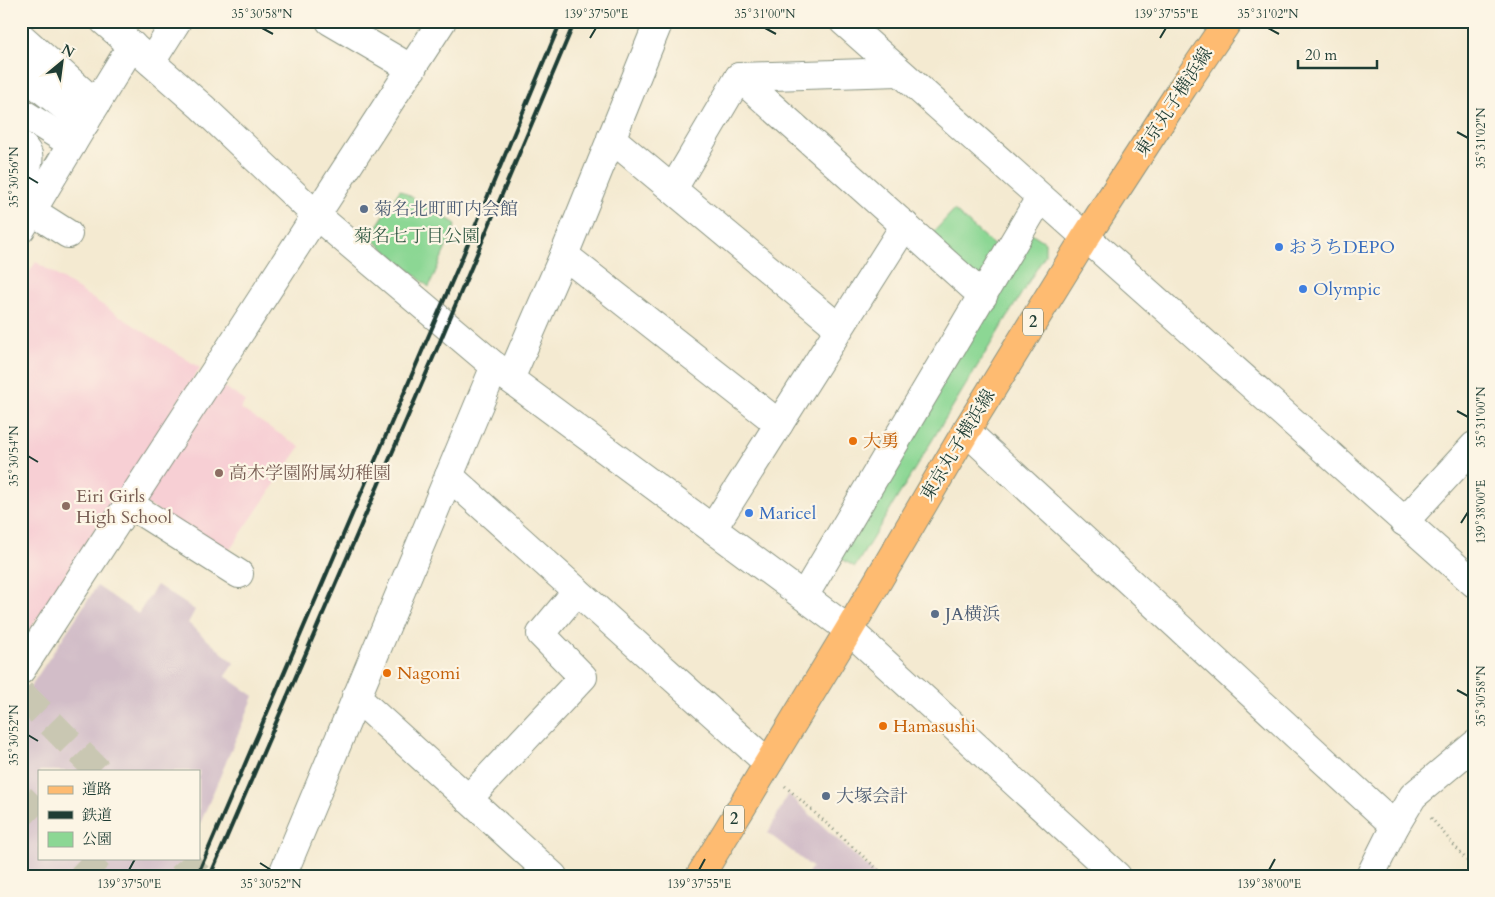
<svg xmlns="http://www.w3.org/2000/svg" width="1495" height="897" font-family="Cardo,'Noto Serif JP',serif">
  <rect width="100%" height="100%" fill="#fcf5e5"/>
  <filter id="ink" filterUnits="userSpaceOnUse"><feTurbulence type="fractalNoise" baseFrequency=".02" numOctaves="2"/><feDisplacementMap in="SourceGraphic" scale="10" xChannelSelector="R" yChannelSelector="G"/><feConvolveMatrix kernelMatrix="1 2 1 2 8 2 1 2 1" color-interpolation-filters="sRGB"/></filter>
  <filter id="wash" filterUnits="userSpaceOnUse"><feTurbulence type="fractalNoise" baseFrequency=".0096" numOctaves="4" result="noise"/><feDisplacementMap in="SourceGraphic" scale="20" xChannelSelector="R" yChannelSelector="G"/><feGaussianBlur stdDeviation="1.12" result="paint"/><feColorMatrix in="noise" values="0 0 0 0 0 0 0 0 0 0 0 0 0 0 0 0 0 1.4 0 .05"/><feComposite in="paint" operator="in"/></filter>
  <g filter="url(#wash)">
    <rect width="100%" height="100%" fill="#f4ead1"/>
    <!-- built -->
    <g fill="#f7cfd4">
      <path d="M36,262l164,106 -179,275v-359z"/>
      <path d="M214,380l31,21 -4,8 59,38 -73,107 -88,-55z"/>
    </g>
    <!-- industrial -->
    <g fill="#d2bdc8">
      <path d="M157,585l38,25 -7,13 46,40 -9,13 29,20 -55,130v-55h-160v87h146l-7,18h-157v-175l76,-115 41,28z"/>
      <path d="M788,794l89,82h-71l6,-9 -44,-34z"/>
    </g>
    <!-- green -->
    <g fill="#8cd794" stroke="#568a64">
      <path d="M400,190l56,34 -27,63 -59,-50z"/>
      <path d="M954,210l45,40 -17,34 -53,-47z"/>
      <path d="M1031,233l14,9v13l-190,312 -18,-11z"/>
    </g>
  </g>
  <g filter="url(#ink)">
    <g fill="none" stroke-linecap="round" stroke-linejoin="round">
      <!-- highway-tunnel -->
      <g stroke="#c9c7b2" stroke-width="28" stroke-dasharray="28 14" stroke-linecap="butt">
        <path d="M21,693l77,78"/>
        <path d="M21,798l18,18"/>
        <path d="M81,858l18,18"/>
        <path d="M182,858l16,18"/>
      </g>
      <!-- minor casing -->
      <g stroke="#8a9482" stroke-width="30">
        <g id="minor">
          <path d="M104,21l98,86 115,109 193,163 339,251 268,246"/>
          <path d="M330,21l82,48"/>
          <path d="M843,21l631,562"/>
          <path d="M21,37l75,67 -75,125"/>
          <path d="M151,62l26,-41"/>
          <path d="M21,73l64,50"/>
          <path d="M739,77l244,219"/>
          <path d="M96,104l36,-59"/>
          <path d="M21,112l51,32"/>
          <path d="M611,138l228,190"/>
          <path d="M21,145c12,10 8,21 0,33"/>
          <path d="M673,189l66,-112 160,-5"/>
          <path d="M32,211l36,23"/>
          <path d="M564,255l215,169"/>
          <path d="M510,379l54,-124 95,-234"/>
          <path d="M966,431l429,395"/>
          <path d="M449,476l319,287"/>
          <path d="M129,504l110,70"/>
          <path d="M1404,522l70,-76"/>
          <path d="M713,528l192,-303"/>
          <path d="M804,596l236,-398"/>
          <path d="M21,670l421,-649"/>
          <path d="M356,697l197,179"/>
          <path d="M468,799l115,-122 -42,-43 36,-43"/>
          <path d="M282,876l213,-510"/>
          <path d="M1370,876l25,-50 18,-30 61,-51"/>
        </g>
      </g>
      <!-- major casing -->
      <g stroke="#8a9482" stroke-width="30">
        <path id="major" d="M700,876l149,-246 117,-199 119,-193 98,-151 45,-66"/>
      </g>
      <!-- path -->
      <g stroke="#8a9482" stroke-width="3" stroke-dasharray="1 4" stroke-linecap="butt">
        <path d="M785,786l100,90"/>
        <path d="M1431,818l43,51"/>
      </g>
      <!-- minor -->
      <use href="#minor" stroke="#fff" stroke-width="28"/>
      <!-- major -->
      <use href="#major" stroke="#febb71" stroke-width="28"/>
      <!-- rail -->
      <g stroke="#1f3d34" stroke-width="4">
        <path d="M197,876l262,-611 102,-244"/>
        <path d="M210,876l226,-525 139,-330"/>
      </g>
    </g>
  </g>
  <!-- ticks -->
  <path fill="none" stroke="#1f3d34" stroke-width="2" d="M262,28l11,6M765,28l11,6M1268,28l11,6M590,38l6,-10M1160,38l6,-10M1457,132l11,6M28,177l10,6M1457,411l11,6M28,456l10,6M1461,523l7,-11M1457,690l11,6M28,735l10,6M260,863l11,7M129,870l6,-11M699,870l6,-11M1269,870l6,-11"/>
  <!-- markers -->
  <g fill="#5c6f8a" stroke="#fcf5e5" stroke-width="2">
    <circle cx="364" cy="209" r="5"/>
    <circle cx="935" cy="614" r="5"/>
    <circle cx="826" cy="796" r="5"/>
  </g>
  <g fill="#3f7fe0" stroke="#fcf5e5" stroke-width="2">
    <circle cx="1279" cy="247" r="5"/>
    <circle cx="1303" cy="289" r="5"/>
    <circle cx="749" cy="513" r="5"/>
  </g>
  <g fill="#e8710a" stroke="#fcf5e5" stroke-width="2">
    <circle cx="853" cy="441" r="5"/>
    <circle cx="387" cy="673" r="5"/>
    <circle cx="883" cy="726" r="5"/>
  </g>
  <g fill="#8d6e63" stroke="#fcf5e5" stroke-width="2">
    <circle cx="219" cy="473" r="5"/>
    <circle cx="66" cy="506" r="5"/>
  </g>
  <g text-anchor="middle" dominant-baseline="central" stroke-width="4.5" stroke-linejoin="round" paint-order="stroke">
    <!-- shield labels -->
    <g fill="#fcf5e5" stroke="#617469" stroke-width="1">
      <rect x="1023" y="308.5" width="20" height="27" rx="4"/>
      <rect x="724" y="805.5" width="20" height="27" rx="4"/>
    </g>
    <g font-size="16" font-weight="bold" fill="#1f3d34">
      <text x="1033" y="322">2</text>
      <text x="734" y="819">2</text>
    </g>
    <!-- street labels -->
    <g font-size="18" fill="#1f3d34" stroke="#fcf5e5">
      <text transform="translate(1174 102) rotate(-57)">東京丸子横浜線</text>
      <text transform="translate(958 445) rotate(-59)">東京丸子横浜線</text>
    </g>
    <!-- service labels -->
    <g font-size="18" fill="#4e5e75" stroke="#fcf5e5" text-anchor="start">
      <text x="374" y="209">菊名北町町内会館</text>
      <text x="945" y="614">JA横浜</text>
      <text x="836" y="796">大塚会計</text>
    </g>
    <!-- park labels -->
    <g font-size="18" fill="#355c47" stroke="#fcf5e5">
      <text x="417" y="236">菊名七丁目公園</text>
    </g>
    <!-- shop labels -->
    <g font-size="18" fill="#366cbe" stroke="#fcf5e5" text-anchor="start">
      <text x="1289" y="247">おうちDEPO</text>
      <text x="1313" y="289">Olympic</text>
      <text x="759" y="513">Maricel</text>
    </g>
    <!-- food labels -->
    <g font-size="18" fill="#c56008" stroke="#fcf5e5" text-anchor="start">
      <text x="863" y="441">大勇</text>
      <text x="397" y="673">Nagomi</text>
      <text x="893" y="726">Hamasushi</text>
    </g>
    <!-- education labels -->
    <g font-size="18" fill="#785e54" stroke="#fcf5e5" text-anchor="start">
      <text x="229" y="473">高木学園附属幼稚園</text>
      <text x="76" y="496">Eiri Girls<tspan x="76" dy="21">High School</tspan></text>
    </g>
  </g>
  <!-- margin -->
  <rect width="1495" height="897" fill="none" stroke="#fcf5e5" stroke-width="55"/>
  <!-- legend -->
  <rect x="38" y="770" width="162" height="90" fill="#fcf5e5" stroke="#a4ab9e"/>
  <rect x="48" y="786" width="25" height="8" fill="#febb71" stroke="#a4ab9e"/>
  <text x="82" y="794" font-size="15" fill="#1f3d34">道路</text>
  <rect x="48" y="811" width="25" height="8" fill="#1f3d34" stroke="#a4ab9e"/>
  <text x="82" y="820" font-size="15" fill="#1f3d34">鉄道</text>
  <rect x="48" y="832" width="25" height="15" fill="#8cd794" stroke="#a4ab9e"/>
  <text x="82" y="844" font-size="15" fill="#1f3d34">公園</text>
  <!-- north arrow -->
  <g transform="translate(62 62) rotate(29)" stroke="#fcf5e5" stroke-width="4" paint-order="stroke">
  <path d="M0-4L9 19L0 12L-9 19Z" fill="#1f3d34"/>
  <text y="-8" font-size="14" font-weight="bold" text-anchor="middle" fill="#1f3d34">N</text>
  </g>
  <!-- scale -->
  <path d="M1298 60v8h79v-8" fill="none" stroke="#1f3d34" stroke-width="2.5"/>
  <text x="1305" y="60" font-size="15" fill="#1f3d34" stroke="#fcf5e5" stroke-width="4" paint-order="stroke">20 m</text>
  <rect x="28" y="28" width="1440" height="842" fill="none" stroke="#1f3d34" stroke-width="2"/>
  <g font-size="12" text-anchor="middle" fill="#1f3d34">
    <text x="262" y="18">35°30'58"N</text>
    <text x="596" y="18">139°37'50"E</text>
    <text x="765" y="18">35°31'00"N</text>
    <text x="1166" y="18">139°37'55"E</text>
    <text x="1268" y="18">35°31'02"N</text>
    <text transform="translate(1481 138) rotate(-90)" y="4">35°31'02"N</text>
    <text transform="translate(14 177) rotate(-90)" y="4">35°30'56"N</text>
    <text transform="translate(1481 417) rotate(-90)" y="4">35°31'00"N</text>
    <text transform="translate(14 456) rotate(-90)" y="4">35°30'54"N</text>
    <text transform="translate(1481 512) rotate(-90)" y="4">139°38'00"E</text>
    <text transform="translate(1481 696) rotate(-90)" y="4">35°30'58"N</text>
    <text transform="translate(14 735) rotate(-90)" y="4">35°30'52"N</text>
    <text x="129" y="888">139°37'50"E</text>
    <text x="271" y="888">35°30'52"N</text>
    <text x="699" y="888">139°37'55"E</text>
    <text x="1269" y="888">139°38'00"E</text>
  </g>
</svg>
